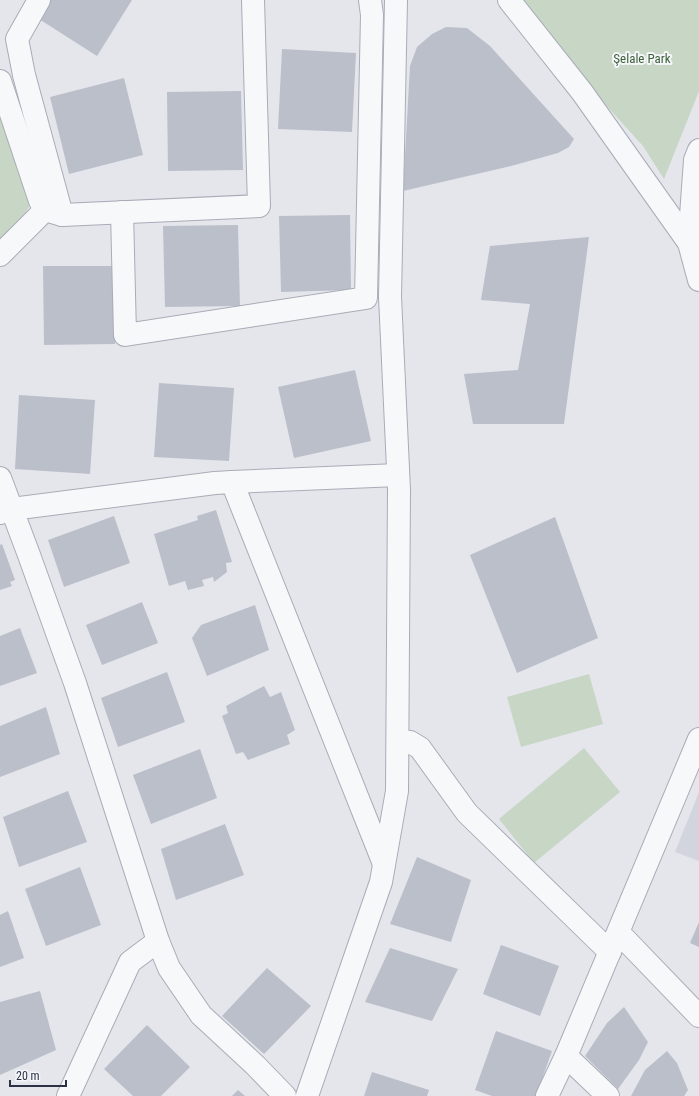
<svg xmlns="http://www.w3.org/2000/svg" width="699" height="1096" font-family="'Roboto Condensed',sans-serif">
  <rect width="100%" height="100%" fill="#e4e6ec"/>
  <!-- built -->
  <path fill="#d2d5de" d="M699,792v69l-24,-9z"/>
  <!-- green -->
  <g fill="#c8d6c5">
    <path d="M521,0h178v91l-35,88 -21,-33 -80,-88z"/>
    <path d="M0,109l31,94 -11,20 -20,18z"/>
    <path d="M589,674l14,50 -82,23 -14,-50z"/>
    <path d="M584,748l36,44 -86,71 -35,-44z"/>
  </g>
  <!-- building -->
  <g fill="#bbbfca">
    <path d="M50,0h82l-35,56 -58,-37z"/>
    <path d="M446,27l21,1 23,18 84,93 -5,8 -11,6 -47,13 -108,25 7,-125 7,-19 15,-13z"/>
    <path d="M282,49l74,4 -4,79 -74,-3z"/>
    <path d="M124,78l19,77 -74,19 -19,-77z"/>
    <path d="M241,91l2,79 -75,1 -1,-79z"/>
    <path d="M350,215l1,75 -70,2 -2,-76z"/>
    <path d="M238,225l2,81 -75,1 -2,-81z"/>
    <path d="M589,237l-25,187h-91l-9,-50 54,-4 12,-66 -49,-4 9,-54z"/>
    <path d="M43,266h71l1,78 -71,1z"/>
    <path d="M355,370l16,71 -77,17 -16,-71z"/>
    <path d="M159,383l75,5 -5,73 -75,-4z"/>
    <path d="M19,395l76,5 -5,74 -75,-5z"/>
    <path d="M216,510l16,52 -6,1 1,9 -13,10 -1,-5 -11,3 2,6 -16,4 -3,-9 -16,5 -15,-52 44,-14 -1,-4z"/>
    <path d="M114,516l16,47 -66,24 -16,-47z"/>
    <path d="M555,517l43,121 -81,35 -47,-118z"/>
    <path d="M2,544l13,36 -5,2 2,4 -12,4v-45z"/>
    <path d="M142,602l16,41 -56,22 -16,-40z"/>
    <path d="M255,605l14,45 -62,26 -15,-38 9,-13z"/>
    <path d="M20,628l17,45 -37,13v-50z"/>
    <path d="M167,672l18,50 -67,25 -17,-49z"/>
    <path d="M264,686l6,11 11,-5 14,38 -8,5 3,9 -42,16 -5,-8 -7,2 -14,-38 6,-3 -2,-7z"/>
    <path d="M46,707l14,47 -60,23v-51z"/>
    <path d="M200,749l17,49 -66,26 -18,-49z"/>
    <path d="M68,791l19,51 -68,25 -16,-50z"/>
    <path d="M225,824l19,51 -68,25 -15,-51z"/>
    <path d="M417,857l54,23 -20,62 -61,-18z"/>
    <path d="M80,867l21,58 -55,21 -21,-57z"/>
    <path d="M8,911l16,47 -24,9v-52z"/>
    <path d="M699,922v25l-9,-4z"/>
    <path d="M501,945l58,21 -19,50 -57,-22z"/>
    <path d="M390,948l68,21 -26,52 -67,-19z"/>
    <path d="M267,968l44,38 -47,48 -42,-38z"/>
    <path d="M40,991l16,59 -56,25v-73z"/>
    <path d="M624,1007l24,35 -9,18 -21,29 -33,-33 22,-33z"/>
    <path d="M147,1025l43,42 -29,29h-28l-29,-27z"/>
    <path d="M496,1031l56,20 -16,45h-44l-17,-6z"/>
    <path d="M667,1051l10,12 11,27 -4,6h-53l14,-26z"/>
    <path d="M372,1072l57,18 -2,6h-63z"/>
    <path d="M238,1090l7,6h-13z"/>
  </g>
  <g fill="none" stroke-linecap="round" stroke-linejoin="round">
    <!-- minor casing -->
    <g stroke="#a9acb7" stroke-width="24">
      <g id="minor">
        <path d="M39,0l-22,39 7,36 38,140 197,-9 -6,-206"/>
        <path d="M509,0l73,92 107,151 10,37"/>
        <path d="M0,81l40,120 5,9 17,5"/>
        <path d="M122,212l3,123 241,-37 6,-283 -2,-15"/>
        <path d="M689,243l6,-83 4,-10"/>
        <path d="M0,255l45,-45"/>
        <path d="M0,478l29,77 46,128 83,258 11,27 32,47 54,50 30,31"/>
        <path d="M232,482l166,-7"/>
        <path d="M0,513l12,-4 203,-26 17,-1 152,382"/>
        <path d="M398,741l12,1 10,6 47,65 143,139"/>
        <path d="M619,933l80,83"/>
        <path d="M566,1056l42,40"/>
        <path d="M68,1096l62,-134 28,-21"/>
        <path d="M307,1096l74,-214 16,-91 2,-301 -9,-193 6,-297"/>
        <path d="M547,1096l19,-40 133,-317"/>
      </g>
    </g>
    <!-- minor -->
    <use href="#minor" stroke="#f7f8fa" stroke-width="22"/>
  </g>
  <g text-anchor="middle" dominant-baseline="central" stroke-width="4" stroke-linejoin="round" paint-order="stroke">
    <!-- park labels -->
    <g font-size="13" fill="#3d6138" stroke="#f4f6f9">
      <text x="642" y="58">Şelale Park</text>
    </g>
  </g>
  <!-- scale -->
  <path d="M10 1080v6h56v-6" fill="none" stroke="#2b3245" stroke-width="2"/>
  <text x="16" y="1080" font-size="12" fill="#2b3245" stroke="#f4f6f9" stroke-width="3" paint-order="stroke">20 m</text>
</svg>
